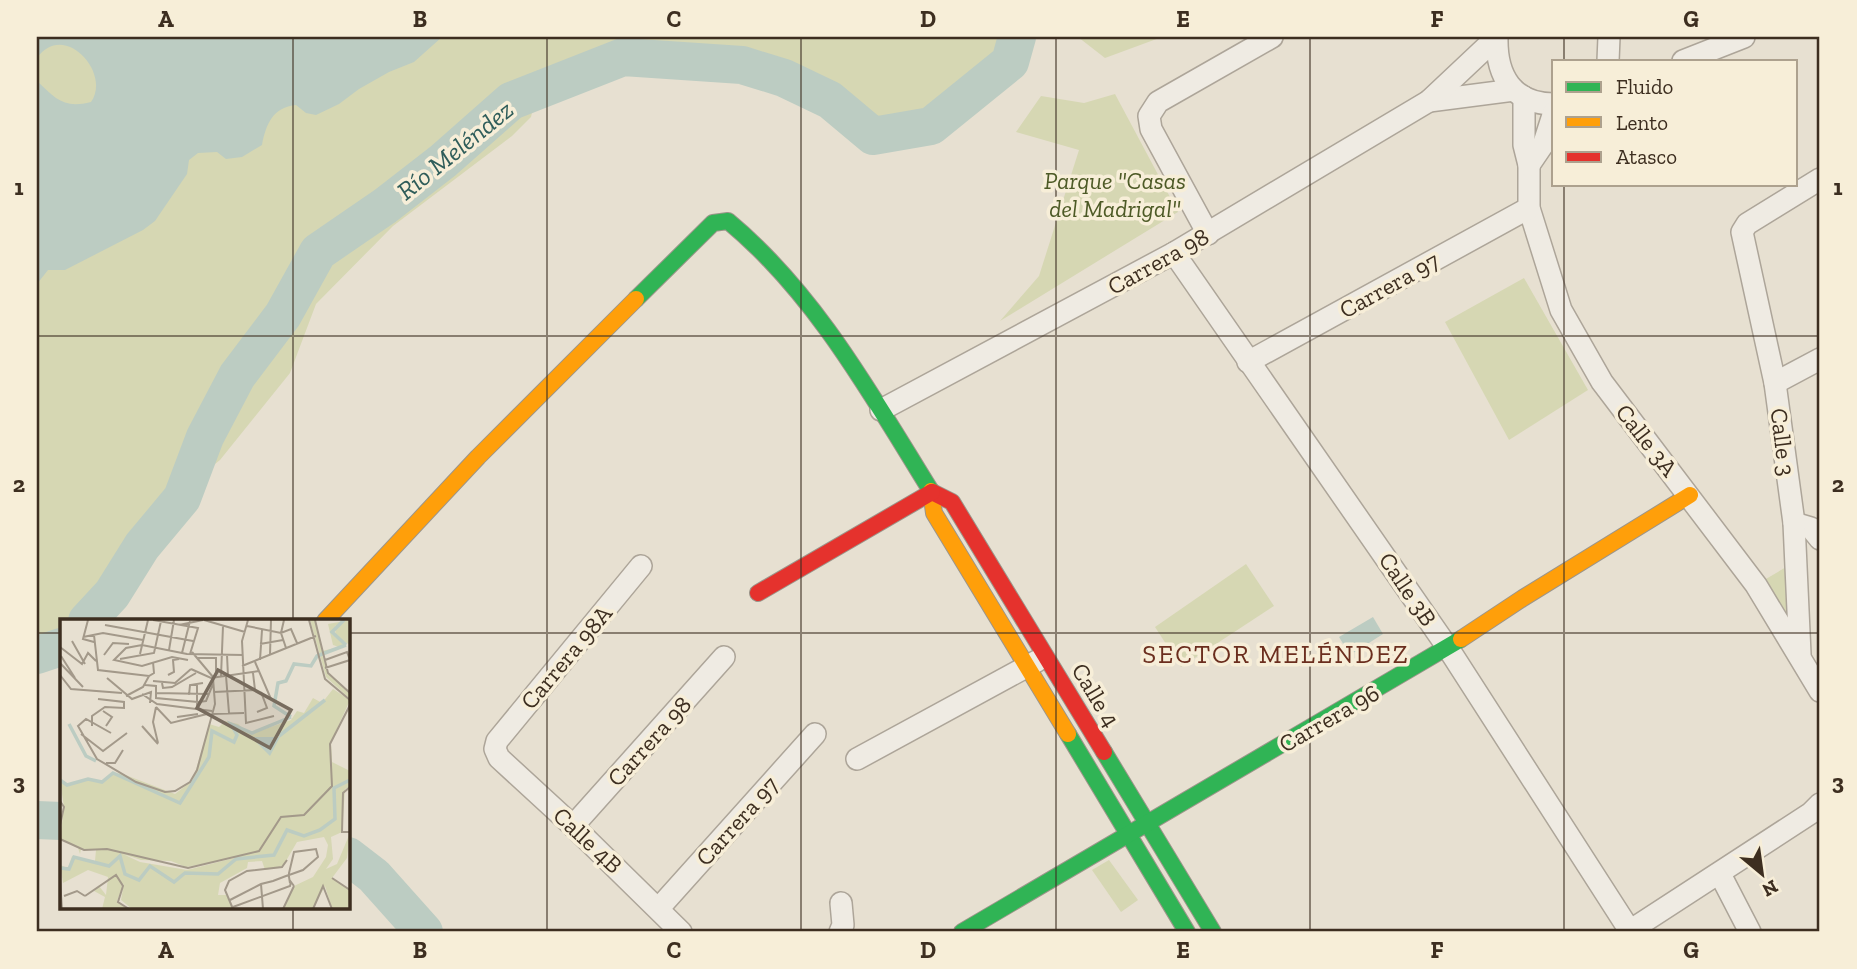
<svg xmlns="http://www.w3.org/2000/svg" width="1857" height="969" font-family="'Zilla Slab',serif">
  <rect width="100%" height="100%" fill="#e7e0d1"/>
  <!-- green -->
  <g fill="#d6d7b3">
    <path d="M37,37h980l-7,25 -79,64 -58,10 -43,-36 -46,-22 -42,-13 -119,-8 -86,34 -6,26 -19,19 -119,90 -77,78 -26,69 -70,87 -34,27 -4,11 -40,48 -30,48 -25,27h-26v26l-24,8z"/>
    <path d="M1078,37h84l-57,21z"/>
    <path d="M1115,94l63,118 -178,109 39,-45 40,-126 -63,-18 25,-36 43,7z"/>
    <path d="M1524,278l64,112 -79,50 -64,-118z"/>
    <path d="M1793,563l4,84 -38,-64z"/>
    <path d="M1246,564l28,42 -93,61 -26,-40z"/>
    <path d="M1109,860l29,40 -17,12 -29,-42z"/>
  </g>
  <!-- water -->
  <g fill="#bcccc2">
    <path d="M37,37h405l-28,25 -25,10 -30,17 -20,15 -23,11 -10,-2 -10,-8c-23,2 -30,19 -34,40l-20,12 -16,2 -9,-7 -19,1 -9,7 -2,14 -32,47 -12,9 -78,40h-17l-11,14v-203c19,18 27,28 54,21 21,-30 -28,-82 -54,-44z"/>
    <path d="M1373,617l10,17 -33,21 -11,-18z"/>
  </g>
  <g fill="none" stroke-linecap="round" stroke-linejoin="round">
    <!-- river -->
    <g stroke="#bcccc2" stroke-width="38">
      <path d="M87,621l25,-27 30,-48 40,-48 23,-61 32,-61 46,-61 35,-63 67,-46 58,-45 68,-60 112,-44 119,8 42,13 46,22 43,36 58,-10 79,-64 7,-25"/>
      <path d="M37,655l24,-8"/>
      <path d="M37,820l24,1"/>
      <path d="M348,856l26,20 50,56"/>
    </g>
    <!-- street casing -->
    <g stroke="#ada599" stroke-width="24">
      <g id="street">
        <path d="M1497,37c-1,38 15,67 57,67"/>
        <path d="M1608,61l1,-24"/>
        <path d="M1683,61l61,-24"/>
        <path d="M1524,97v48l5,20v43l32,102 41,72 154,203 64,106"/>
        <path d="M1429,101l85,-11"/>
        <path d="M1529,165l15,-22 10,-31"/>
        <path d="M1208,234l-57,-105 -2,-13 9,-14 114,-65"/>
        <path d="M1174,253l274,395 182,283"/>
        <path d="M1248,362l281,-154"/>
        <path d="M1775,383l45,-24"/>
        <path d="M881,410l293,-157 255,-152 68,-64"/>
        <path d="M1794,523l17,5 9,11"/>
        <path d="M641,566l-144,175 -2,8 4,9 74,68 108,106"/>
        <path d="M1800,654l-6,-131 -19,-140 -33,-151 5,-8 73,-45"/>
        <path d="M857,759l180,-98"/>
        <path d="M573,826l151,-169"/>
        <path d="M1720,874l30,58"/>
        <path d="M659,908l156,-174"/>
        <path d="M840,932l3,-7 -2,-22"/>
        <path d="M1628,932l183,-119 9,-9"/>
      </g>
    </g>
    <!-- fast casing -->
    <g stroke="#9c958a" stroke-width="18">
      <g id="fast">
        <path d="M636,299l77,-76 15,-2c87,72 144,175 203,270"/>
        <path d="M1068,734l119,198"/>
        <path d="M1104,752l109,180"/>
        <path d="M962,932l499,-293"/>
      </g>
    </g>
    <!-- slow casing -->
    <g stroke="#9c958a" stroke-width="18">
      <g id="slow">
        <path d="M931,491l3,22 134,221"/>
        <path d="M325,621l153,-164 158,-158"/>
        <path d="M1461,639l62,-41 167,-103"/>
      </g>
    </g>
    <!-- jam casing -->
    <g stroke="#9c958a" stroke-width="18">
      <g id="jam">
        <path d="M932,492l20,10 152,250"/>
        <path d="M758,593l174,-101"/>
      </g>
    </g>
    <!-- street -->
    <use href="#street" stroke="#efebe3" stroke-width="21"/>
    <!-- fast -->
    <use href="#fast" stroke="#30b455" stroke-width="16"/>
    <!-- slow -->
    <use href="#slow" stroke="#ff9f0a" stroke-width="16"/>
    <!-- jam -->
    <use href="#jam" stroke="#e5322d" stroke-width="16"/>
  </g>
  <!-- grid -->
  <path fill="none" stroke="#3d2e20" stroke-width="2" stroke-opacity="0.55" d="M293,37v584M547,37v895M801,37v895M1056,37v895M1310,37v895M1564,37v24M1564,184v748M37,336h1783M37,633h24M348,633h1472M293,908v24"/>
  <g text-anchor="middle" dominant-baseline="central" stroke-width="7" stroke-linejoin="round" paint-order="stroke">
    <!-- park labels -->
    <g font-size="24" font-style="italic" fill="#4d5a26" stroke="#f7eed8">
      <text x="1115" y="180">Parque "Casas<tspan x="1115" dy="28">del Madrigal"</tspan></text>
    </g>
    <!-- street labels -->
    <g font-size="24" fill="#3d2e20" stroke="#f7eed8">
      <text transform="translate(1158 261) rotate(-29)">Carrera 98</text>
      <text transform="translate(1389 285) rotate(-29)">Carrera 97</text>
      <text transform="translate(1647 440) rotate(52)">Calle 3A</text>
      <text transform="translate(1783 442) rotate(83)">Calle 3</text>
      <text transform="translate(1408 589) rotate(56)">Calle 3B</text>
      <text transform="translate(566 657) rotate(-50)">Carrera 98A</text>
      <text transform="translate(1096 695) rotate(59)">Calle 4</text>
      <text transform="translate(1329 718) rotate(-30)">Carrera 96</text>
      <text transform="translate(649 741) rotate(-48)">Carrera 98</text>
      <text transform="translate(737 821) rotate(-48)">Carrera 97</text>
      <text transform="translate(588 840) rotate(43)">Calle 4B</text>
    </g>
    <!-- water labels -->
    <g font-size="26" font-style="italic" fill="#2f5d5a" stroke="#f7eed8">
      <text transform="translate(455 150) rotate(-39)">Río Meléndez</text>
    </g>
    <!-- neighbourhood labels -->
    <g font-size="26" letter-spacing="2" fill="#6b2e1e" stroke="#f7eed8">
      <text x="1276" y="654">SECTOR MELÉNDEZ</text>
    </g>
  </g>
  <!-- overview -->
  <g transform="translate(60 619)">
    <rect width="290" height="290" fill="#e7e0d1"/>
    <path d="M250,1h5l7,31 17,-4 -6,-2 -5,-21 22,-4v25l-15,-9 1,-11 -4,9 14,12 -24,8 6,20 22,19v6l-24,-22zM273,70l17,11 -19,42 1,20 18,9v16l-5,2 -3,43 -11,5 2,22 -7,10 11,-5 13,-31 -3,25 -15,20 18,12 -2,19h-16l-7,-23 -12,23h-30l11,-23 19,-9 13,-20 2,-12 -4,-8 -27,5 -14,24 -18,4 -3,-9 -14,1 -1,6 -27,15 -2,12h8l8,14h-102l-11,-9 3,-17 -7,18 10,8h-25l3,-12 -11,-6 5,-5 7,9 2,-18 -20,-7 -25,13 -3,-18 8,3 4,-12 23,5 1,-11 -15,-1 -1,5 -2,-6 -18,-9 4,-32 -4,-26 7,4 21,-6 14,3 11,-9 10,1 52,20 18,-14 16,-56 10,3 6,-6 13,3 9,8 12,-1 32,-11 6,-9 7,2 9,-15 9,5zM63,235l18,6 30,1 15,6 52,-10 -51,13 -47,-8z" fill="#d6d7b3" fill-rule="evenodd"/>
    <path d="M220,118l-10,19 -18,-18 3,-1z" fill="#bcccc2"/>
    <path fill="none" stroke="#bcccc2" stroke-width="3.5" d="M284,1l-12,12 14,13M231,98l-17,-11 4,-23 8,-2 8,-17 17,2 6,-10 29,-11M9,105l17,32 10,5M219,117l46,-36M0,161l7,5 21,-6 14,3 11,-9 67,30 29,-46 3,-26 22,11 3,-7 -6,-11 21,9 39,-16M0,249l9,1 5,-12 35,9 11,-10 5,18 14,6 11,-14 24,16 11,-9 33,1 18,-15 38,-4 13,-25 17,6 16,-6 15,-11 -1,-31 16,-8"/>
    <path fill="none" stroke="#a3998a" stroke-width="2" d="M28,1l-5,19 11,3M93,1l45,8 -8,26M144,1l41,12M188,1l-6,21 4,82 28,-7M224,1l-3,13 5,15M249,1l16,59 25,21M255,1l13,53 22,20M45,6l88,16M119,6l24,-5M187,7l34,7 10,-4 6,14M34,16l4,35 51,6 5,-3 -1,-11M23,18l20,-4 40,7M12,22l13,23M200,25l23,-4M0,28l22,17 6,-11 8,8M109,31l5,-30M132,33l21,25M122,34l8,-32M80,35l8,-34M44,36l9,-12 16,1M167,36l1,21M210,36l1,-35M1,37l14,22M137,39h19v17M60,40l34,-6 7,-32M128,41l-16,-3 -30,9 -28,-6 12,-12 16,-3 45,9 56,1M200,41l2,-30M265,41l22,-8 3,8 -25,8M195,43l16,37M0,44l23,24M182,47l74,-30M131,50l20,9 48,-7M0,56l11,14 51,4M108,56l6,-3 -1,-12 6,-1M161,57l2,-50M166,57l3,37M47,59l25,21 19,-7 -1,11M93,62l22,2 16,-14M102,64l1,5 9,-1 24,-14M85,66l11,1v12l42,4 8,-1 7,-17M154,73l41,-2 -2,-17M96,74l52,1M82,75l15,10 55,7M129,76l1,-10 13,-2M66,77l17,-9 6,-11M96,88l15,16 36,-9M96,88l-3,15 5,21M137,89v-24M43,92l9,6 -6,9M197,93l10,-4 -6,-16M152,95l32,-1M117,98l21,-3M32,107v-10l13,-9 19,1v-6l-26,-3M82,107l16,18M51,114l-25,-14 -8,7 19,33 39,23 29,10 10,-1 15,-9 7,-12 18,-66 -2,-26M21,115l22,17 24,-18M46,144h9l8,-13M290,168l-7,6 -1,39h8M0,182l4,6 -4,18M0,220l24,11 23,-1 81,19 71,-17 22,-34 23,-2 28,-29 -2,-42 20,-39M272,259l18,12M0,261l2,29M201,265l2,25M4,277l13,-5 8,5M25,277l31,-21 7,11 -5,16 11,7M170,281l31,-16 12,-3 13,-5 3,-1 14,-5 15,-13 -2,-8 -22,3 -5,21v4l1,6M173,288l57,-21 1,-4 3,4M173,290l-8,-19 4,-9 18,-10 35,-4 5,-7M223,290l11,-23M253,290l10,-23 9,23"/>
    <path fill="#786c5e" fill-opacity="0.15" stroke="#786c5e" stroke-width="3.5" d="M158,51l73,40 -21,38 -73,-40z"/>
    <rect width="290" height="290" fill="none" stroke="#3d2e20" stroke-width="3.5"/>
  </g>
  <!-- border -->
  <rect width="1857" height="969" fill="none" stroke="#f7eed8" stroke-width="77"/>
  <!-- legend -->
  <rect x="1552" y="60" width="245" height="126" fill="#f7eed8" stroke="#ada18e" stroke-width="2"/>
  <rect x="1566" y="82" width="35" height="10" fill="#30b455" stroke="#ada18e" stroke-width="2"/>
  <text x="1616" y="94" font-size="21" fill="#3d2e20">Fluido</text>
  <rect x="1566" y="117" width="35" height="10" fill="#ff9f0a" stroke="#ada18e" stroke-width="2"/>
  <text x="1616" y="130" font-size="21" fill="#3d2e20">Lento</text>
  <rect x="1566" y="152" width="35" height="10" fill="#e5322d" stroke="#ada18e" stroke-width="2"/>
  <text x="1616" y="164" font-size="21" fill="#3d2e20">Atasco</text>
  <!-- north arrow -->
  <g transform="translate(1762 874) rotate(151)" stroke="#f7eed8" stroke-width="5" paint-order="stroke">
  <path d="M0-5L12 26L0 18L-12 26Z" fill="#3d2e20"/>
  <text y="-10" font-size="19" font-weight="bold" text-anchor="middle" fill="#3d2e20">N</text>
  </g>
  <rect x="38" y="38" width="1780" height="892" fill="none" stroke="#3d2e20" stroke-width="2.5"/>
  <g font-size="23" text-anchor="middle" font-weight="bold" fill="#3d2e20">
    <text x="166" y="27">A</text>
    <text x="420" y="27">B</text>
    <text x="674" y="27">C</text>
    <text x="928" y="27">D</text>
    <text x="1183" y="27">E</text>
    <text x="1437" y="27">F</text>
    <text x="1691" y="27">G</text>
    <text x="19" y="195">1</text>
    <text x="1838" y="195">1</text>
    <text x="19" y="492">2</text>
    <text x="1838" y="492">2</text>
    <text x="19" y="790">3</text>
    <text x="1838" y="790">3</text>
    <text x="166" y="958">A</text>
    <text x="420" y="958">B</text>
    <text x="674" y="958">C</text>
    <text x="928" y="958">D</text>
    <text x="1183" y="958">E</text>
    <text x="1437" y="958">F</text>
    <text x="1691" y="958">G</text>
  </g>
</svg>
